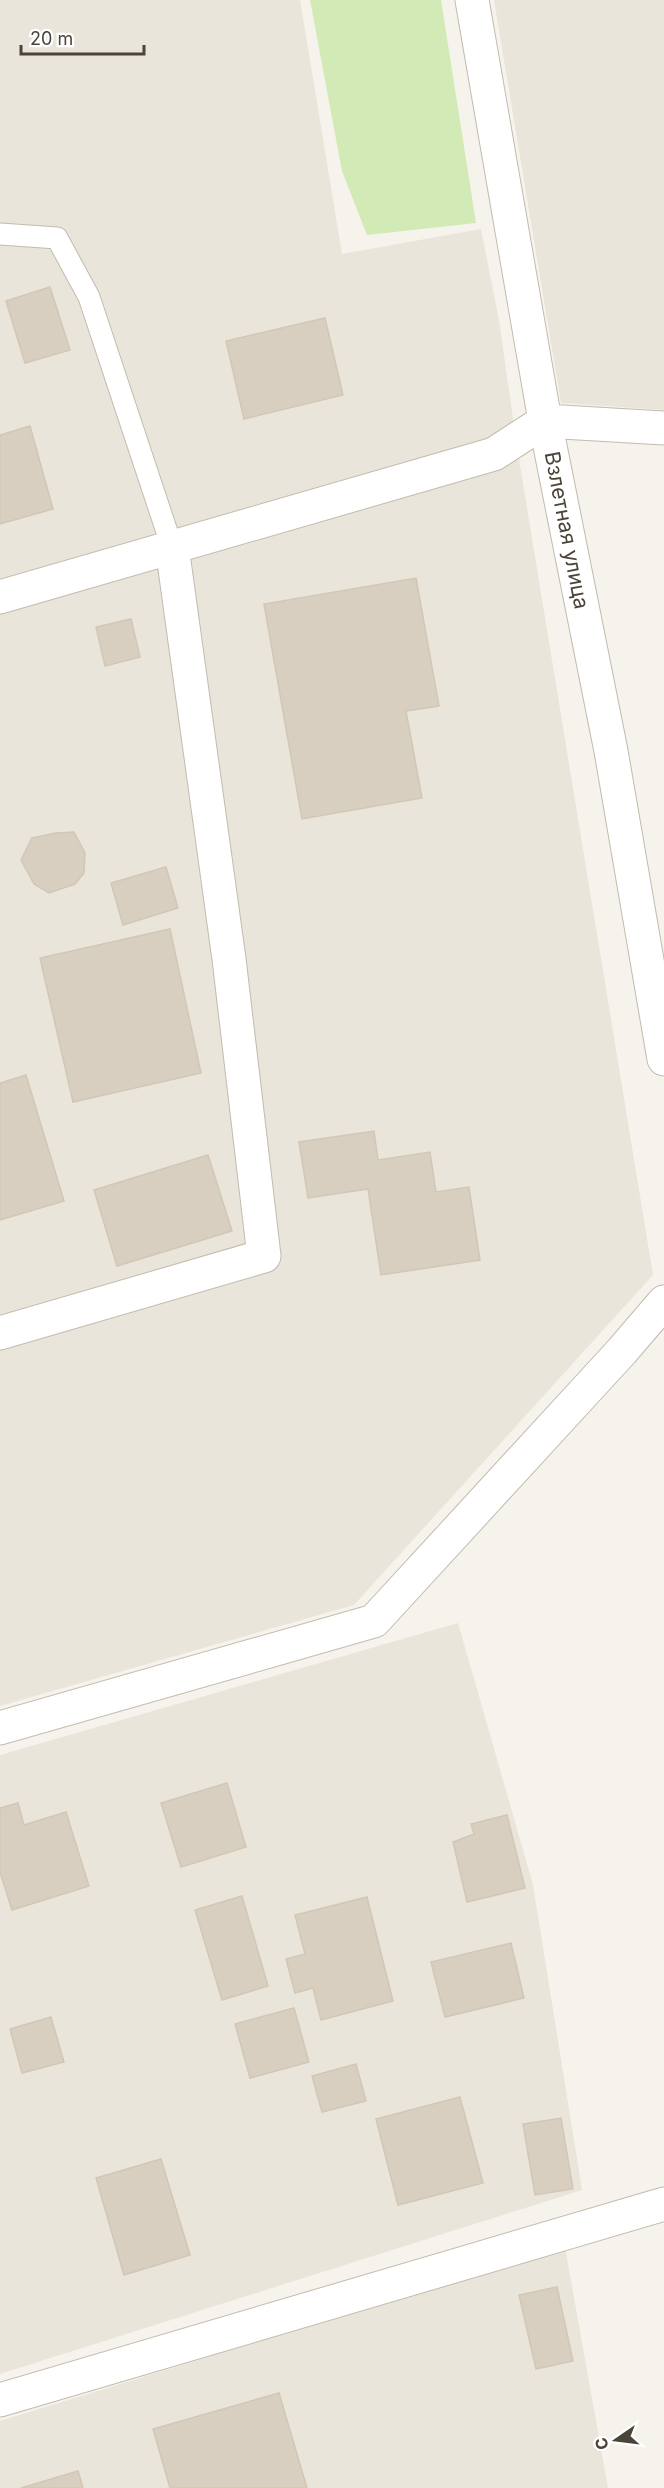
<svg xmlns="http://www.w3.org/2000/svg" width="664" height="2488" font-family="Inter,sans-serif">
  <rect width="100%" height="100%" fill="#f6f3ec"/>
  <!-- residential -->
  <g fill="#eae5da">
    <path d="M0,0h300l42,254 139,-25 18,91 18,127 136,828 -299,330 -354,101z"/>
    <path d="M494,0h170v410l-103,-7z"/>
    <path d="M458,1623l75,262 49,305 -582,184v-619z"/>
    <path d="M565,2247l43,241h-608v-67z"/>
  </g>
  <!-- green -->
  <path fill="#d2eab5" d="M310,0h131l35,223 -109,12 -25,-64z"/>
  <!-- building -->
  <g fill="#d8cfc1" stroke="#d3c7b4" stroke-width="1.5">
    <path d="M50,287l20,63 -45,13 -19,-62z"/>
    <path d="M325,318l18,77 -99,24 -18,-78z"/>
    <path d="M30,426l23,83 -53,15v-89z"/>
    <path d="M416,578l23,128 -33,5 16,87 -120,21 -38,-215z"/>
    <path d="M131,619l9,38 -35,9 -9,-39z"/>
    <path d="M74,832l11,21 -1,20 -9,11 -26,9 -15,-9 -13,-24 11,-22 24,-5z"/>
    <path d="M166,867l12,41 -55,17 -12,-42z"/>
    <path d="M170,929l31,144 -128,29 -33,-144z"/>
    <path d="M26,1075l38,126 -64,19v-137z"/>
    <path d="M374,1131l4,29 52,-8 6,40 33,-5 11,73 -99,15 -13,-86 -60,9 -9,-56z"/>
    <path d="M208,1155l24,76 -115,35 -23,-76z"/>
    <path d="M227,1783l19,64 -65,20 -20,-64z"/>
    <path d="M18,1803l6,22 42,-13 23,74 -77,24 -12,-38v-64z"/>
    <path d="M507,1815l18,73 -58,14 -14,-60 21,-8 -3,-10z"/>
    <path d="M242,1896l26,90 -46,14 -27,-90z"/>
    <path d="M367,1897l26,104 -72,19 -8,-32 -18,5 -9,-34 19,-5 -10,-39z"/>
    <path d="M511,1943l13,55 -79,19 -14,-55z"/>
    <path d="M294,2008l15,54 -59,16 -15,-54z"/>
    <path d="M51,2017l13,45 -42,11 -12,-44z"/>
    <path d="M356,2064l10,37 -44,11 -10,-36z"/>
    <path d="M460,2097l23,86 -85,22 -22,-86z"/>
    <path d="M561,2118l12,71 -38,6 -12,-71z"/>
    <path d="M161,2159l29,96 -66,20 -28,-97z"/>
    <path d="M557,2287l16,74 -37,8 -17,-74z"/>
    <path d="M279,2393l28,95h-137l-17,-59z"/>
    <path d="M78,2471l5,17h-62z"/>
  </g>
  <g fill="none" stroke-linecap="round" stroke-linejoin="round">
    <!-- lane casing -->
    <g stroke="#c2bbae" stroke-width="23">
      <path id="lane" d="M0,234l57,4 32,59 83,250"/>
    </g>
    <!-- street casing -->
    <g stroke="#c2bbae" stroke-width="35">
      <g id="street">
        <path d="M472,0l73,421 66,330 53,308"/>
        <path d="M0,597l494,-143 51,-33 119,7"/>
        <path d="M0,1333l264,-77 -35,-297 -57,-412"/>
        <path d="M0,1728l374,-107 248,-270 42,-49"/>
        <path d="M0,2400l664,-196"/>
      </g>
    </g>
    <!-- lane -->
    <use href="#lane" stroke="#fff" stroke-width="21"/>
    <!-- street -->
    <use href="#street" stroke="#fff" stroke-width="33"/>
  </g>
  <g text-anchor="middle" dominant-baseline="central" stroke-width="4.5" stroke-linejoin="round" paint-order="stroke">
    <!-- street labels -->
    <g font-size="21" fill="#4b4439" stroke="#fff">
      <text transform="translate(567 530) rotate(79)">Взлетная улица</text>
    </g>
  </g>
  <!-- north arrow -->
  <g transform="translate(616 2440) rotate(256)" stroke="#ffffff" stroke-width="4.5" paint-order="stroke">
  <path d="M0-4.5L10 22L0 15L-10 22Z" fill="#4b4439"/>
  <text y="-9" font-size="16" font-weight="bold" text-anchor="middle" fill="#4b4439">С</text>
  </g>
  <!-- scale -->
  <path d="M21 45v9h123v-9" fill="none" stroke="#4b4439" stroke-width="3"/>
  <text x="30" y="45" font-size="18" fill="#4b4439" stroke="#ffffff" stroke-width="4.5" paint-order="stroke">20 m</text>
</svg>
